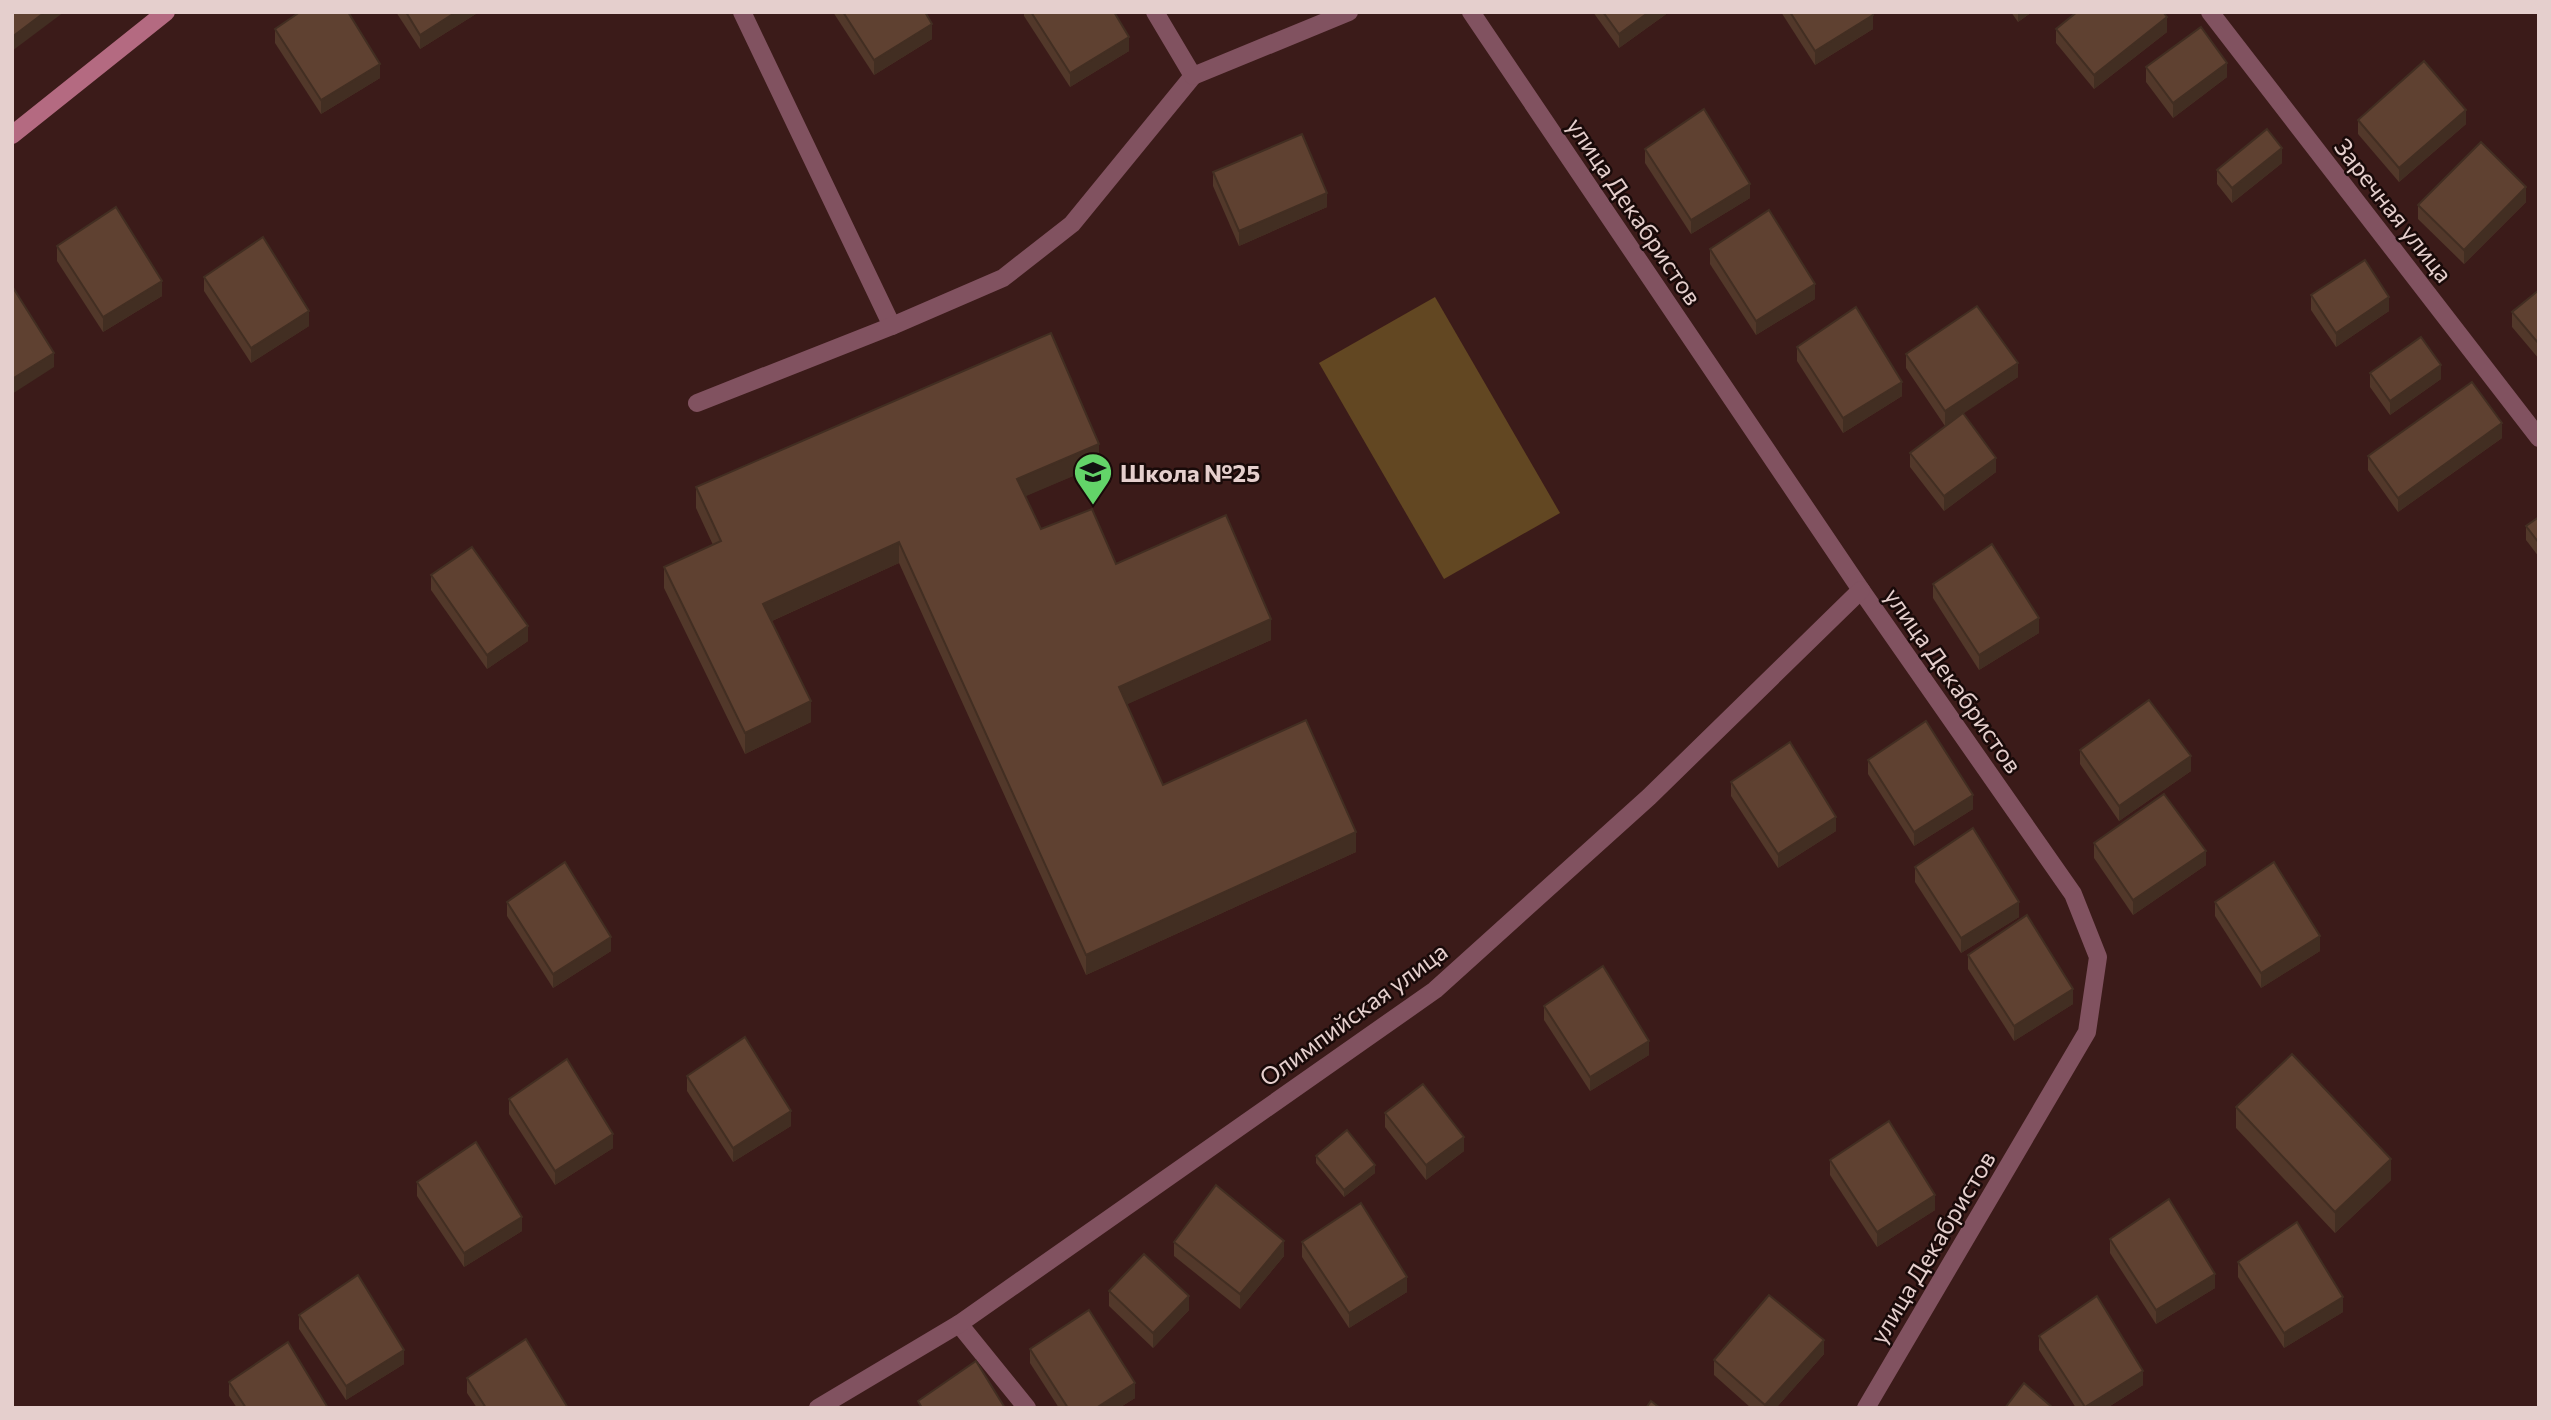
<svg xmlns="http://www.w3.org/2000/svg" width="2551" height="1420" font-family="Commissioner,sans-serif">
  <rect width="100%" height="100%" fill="#3b1b19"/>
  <!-- green -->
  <path fill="#624722" d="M1435,297l125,216 -116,66 -125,-216z"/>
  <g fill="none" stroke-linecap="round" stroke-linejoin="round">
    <!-- service -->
    <g stroke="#815260" stroke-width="18">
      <path d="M742,12l150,314"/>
      <path d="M697,403l195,-77 111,-48 69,-54 121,-148"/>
    </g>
    <!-- minor -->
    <g stroke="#815260" stroke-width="18">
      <path d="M1155,12l38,64 156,-64"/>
      <path d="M1471,12l390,578 212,304 25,63 -11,75 -221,376"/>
      <path d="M2210,12l329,426"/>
      <path d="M959,1324l68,84"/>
      <path d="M818,1408l141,-84 476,-334 214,-193 212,-207"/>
    </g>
    <!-- secondary -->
    <path stroke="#b46a81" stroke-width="18" d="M12,135l154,-123"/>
  </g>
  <!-- wall -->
  <g fill="#52382a">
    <path d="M396,12h83l-59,37z"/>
    <path d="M833,12h92l7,27 -58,36z"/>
    <path d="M1024,12h90l15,39 -59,36 -46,-71z"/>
    <path d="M1593,12h76l-50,36z"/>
    <path d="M1781,12h91l1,17 -58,36z"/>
    <path d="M2011,12h21l-14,10z"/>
    <path d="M275,29l105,49 -59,36 -46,-71z"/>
    <path d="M2056,29l111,3 -73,57 -38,-46z"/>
    <path d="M2146,67l81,10 -54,41 -27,-36z"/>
    <path d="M2358,120l108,4 -67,58 -41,-48z"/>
    <path d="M1645,149l105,49 -59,36 -46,-71z"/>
    <path d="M2282,163l-50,40 -15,-19v-14z"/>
    <path d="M1213,172l114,35 -88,39 -26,-60z"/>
    <path d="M2526,202l-62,62 -46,-45v-14z"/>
    <path d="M57,246l105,50 -59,36 -46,-71z"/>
    <path d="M1710,249l105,50 -59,36 -46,-71z"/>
    <path d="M204,277l105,49 -58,37 -47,-72z"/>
    <path d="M2539,290v69l-27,-32v-15z"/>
    <path d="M2311,295l78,16 -53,36 -25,-37z"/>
    <path d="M1797,347l105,49 -59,37 -46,-72z"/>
    <path d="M1906,354l112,23 -55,36 33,59 -52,39 -34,-44v-14l51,-38 -16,11 -39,-58z"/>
    <path d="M2370,373l71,6 -51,36 -20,-28z"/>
    <path d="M2502,438l-104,74 -30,-42v-14z"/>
    <path d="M1099,465l-74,31 16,33 230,111 -144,64 36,81 193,67 -270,123 -187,-412 -127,58 39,101 -66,32 -81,-166v-21l49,-22 -17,-37v-21z"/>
    <path d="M2539,517v40l-13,-17v-14z"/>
    <path d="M431,575l97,66 -41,28 -56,-79z"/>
    <path d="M1933,584l106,49 -60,37 -46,-72z"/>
    <path d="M2080,750l111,21 -72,50 -39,-57z"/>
    <path d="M1868,760l105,49 -59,37 -46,-72z"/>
    <path d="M1731,782l105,49 -58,37 -47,-72z"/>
    <path d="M2094,843l112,22 -73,50 -39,-57z"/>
    <path d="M1915,867l104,50 -58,36 -46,-71z"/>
    <path d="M507,902l104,49 -58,37 -46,-72z"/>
    <path d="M2215,902l105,49 -59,37 -46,-72z"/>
    <path d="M1968,955l105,49 -59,37 -46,-72z"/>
    <path d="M1544,1006l105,49 -59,36 -46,-71z"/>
    <path d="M687,1076l104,50 -58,36 -46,-71z"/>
    <path d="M509,1099l104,49 -58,37 -46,-71z"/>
    <path d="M2236,1107l155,73 -56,53 -99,-105z"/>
    <path d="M1385,1113l79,38 -38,29 -41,-53z"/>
    <path d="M1316,1156l59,17 -31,24 -28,-34z"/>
    <path d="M1830,1160l105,50 -58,37 -47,-72z"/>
    <path d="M417,1182l105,49 -58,36 -47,-71z"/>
    <path d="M2110,1239l105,49 -59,36 -46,-71z"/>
    <path d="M1174,1242l110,14 -44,53 -66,-53z"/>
    <path d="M1302,1242l105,50 -58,36 -47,-71z"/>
    <path d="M2238,1262l105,50 -59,36 -46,-71z"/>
    <path d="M1109,1291l80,19 -36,38 -44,-42z"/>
    <path d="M299,1315l105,49 -58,36 -47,-71z"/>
    <path d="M2039,1336l104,49 -36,23h-31l-37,-58z"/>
    <path d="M1030,1349l105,49 -16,10h-60l-29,-45z"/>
    <path d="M1824,1354l-48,54h-25l-37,-33v-15z"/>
    <path d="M467,1378l101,30h-91l-10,-15z"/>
    <path d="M229,1382l99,26h-91l-8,-12z"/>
  </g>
  <!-- shaded-wall -->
  <g fill="#422e22">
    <path d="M45,12h19l-52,39v-14z"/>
    <path d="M456,12h23l-59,37v-14z"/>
    <path d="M1649,12h20l-50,36v-14z"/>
    <path d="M2018,12h14l-14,10z"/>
    <path d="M1873,15v14l-58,36v-14z"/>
    <path d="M2167,17v15l-73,57v-14z"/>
    <path d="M932,24v15l-58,36v-15z"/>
    <path d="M1129,37v14l-59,36v-14z"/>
    <path d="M2227,63v14l-54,41v-15z"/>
    <path d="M380,64v14l-59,36v-14z"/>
    <path d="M2466,110v14l-67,58v-14z"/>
    <path d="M2282,148v15l-50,40v-15z"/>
    <path d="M1750,184v14l-59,36v-14z"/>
    <path d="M2526,187v15l-62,62v-14z"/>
    <path d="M1327,193v14l-88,39v-15z"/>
    <path d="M162,281v15l-59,36v-15z"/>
    <path d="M1815,284v15l-59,36v-14z"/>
    <path d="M2389,297v14l-53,36v-14z"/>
    <path d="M309,311v15l-58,37v-15z"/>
    <path d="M54,353v14l-42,27v-15z"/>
    <path d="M2018,363v14l-73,49v-15z"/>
    <path d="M2441,365v14l-51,36v-14z"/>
    <path d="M1902,382v14l-59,37v-15z"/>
    <path d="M2502,423v15l-104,74v-14z"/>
    <path d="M1099,444v21l-82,35v-21z"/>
    <path d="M1996,458v14l-52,39v-15z"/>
    <path d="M899,542v21l-136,62v-21z"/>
    <path d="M2039,618v15l-60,37v-15z"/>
    <path d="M1271,619v21l-152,68v-21z"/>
    <path d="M528,626v15l-41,28v-14z"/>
    <path d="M811,701v21l-66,32v-21z"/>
    <path d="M2191,756v15l-72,50v-15z"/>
    <path d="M1973,795v14l-59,37v-14z"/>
    <path d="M1836,817v14l-58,37v-14z"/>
    <path d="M1356,832v20l-270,123v-20z"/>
    <path d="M2206,851v14l-73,50v-15z"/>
    <path d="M2019,902v15l-58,36v-15z"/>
    <path d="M2320,936v15l-59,37v-15z"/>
    <path d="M611,937v14l-58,37v-14z"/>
    <path d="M2073,989v15l-59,37v-15z"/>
    <path d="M1649,1041v14l-59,36v-14z"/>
    <path d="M791,1111v15l-58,36v-14z"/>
    <path d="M613,1134v14l-58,37v-14z"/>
    <path d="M1464,1137v14l-38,29v-15z"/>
    <path d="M2391,1159v21l-56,53v-21z"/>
    <path d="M1375,1165v8l-31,24v-7z"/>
    <path d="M1935,1195v15l-58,37v-15z"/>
    <path d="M522,1217v14l-58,36v-14z"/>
    <path d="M1284,1241v15l-44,53v-15z"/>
    <path d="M2215,1274v14l-59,36v-14z"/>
    <path d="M1407,1277v15l-58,36v-15z"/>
    <path d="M1189,1296v14l-36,38v-15z"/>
    <path d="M2343,1297v15l-59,36v-15z"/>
    <path d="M1824,1340v14l-48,54h-11v-3z"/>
    <path d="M404,1350v14l-58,36v-14z"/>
    <path d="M2143,1371v14l-36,23h-22z"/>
    <path d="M1135,1383v15l-16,10h-23z"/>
  </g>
  <!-- building -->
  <g fill="#5f4131" stroke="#422e22" stroke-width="2">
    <path d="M12,12h33l-33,25z"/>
    <path d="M300,12h48l32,52 -59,36 -46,-71z"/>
    <path d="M406,12h50l-36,23z"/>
    <path d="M843,12h82l7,12 -58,36z"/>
    <path d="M1031,12h83l15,25 -59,36z"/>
    <path d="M1603,12h46l-30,22z"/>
    <path d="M1790,12h82l1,3 -58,36z"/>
    <path d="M2077,12h86l4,5 -73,58 -38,-46z"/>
    <path d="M2201,27l26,36 -54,40 -27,-36z"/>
    <path d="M2424,61l42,49 -67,58 -41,-48z"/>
    <path d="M1704,109l46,75 -59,36 -46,-71z"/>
    <path d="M2267,129l15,19 -50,40 -15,-18z"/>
    <path d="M1302,134l25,59 -88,38 -26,-59z"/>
    <path d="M2481,142l45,45 -62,63 -46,-45z"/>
    <path d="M116,207l46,74 -59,36 -46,-71z"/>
    <path d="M1769,210l46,74 -59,37 -46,-72z"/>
    <path d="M263,237l46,74 -58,37 -47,-71z"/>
    <path d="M2365,260l24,37 -53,36 -25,-38z"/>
    <path d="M12,286l42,67 -42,26z"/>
    <path d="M2539,290v54l-27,-32z"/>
    <path d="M1977,306l41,57 -73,48 -39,-57z"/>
    <path d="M1856,307l46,75 -59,36 -46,-71z"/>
    <path d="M1051,333l48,111 -82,35 24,50 51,-20 24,55 110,-49 45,104 -152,68 44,98 143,-65 50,112 -270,123 -187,-413 -136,62 48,97 -66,32 -81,-166 57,-26 -25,-54z"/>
    <path d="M2421,337l20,28 -51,36 -20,-28z"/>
    <path d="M2472,382l30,41 -104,75 -30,-42z"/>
    <path d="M1963,413l33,45 -52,38 -34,-43z"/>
    <path d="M2539,517v26l-13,-17z"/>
    <path d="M1992,544l47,74 -60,37 -46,-71z"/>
    <path d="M472,547l56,79 -41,29 -56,-80z"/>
    <path d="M2149,700l42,56 -72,50 -39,-56z"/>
    <path d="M1926,721l47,74 -59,37 -46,-72z"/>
    <path d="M1790,742l46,75 -58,37 -47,-72z"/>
    <path d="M2164,794l42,57 -73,49 -39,-57z"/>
    <path d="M1973,828l46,74 -58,36 -46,-71z"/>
    <path d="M565,862l46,75 -58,37 -46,-72z"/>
    <path d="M2274,862l46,74 -59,37 -46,-71z"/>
    <path d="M2027,915l46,74 -59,37 -46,-71z"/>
    <path d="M1603,966l46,75 -59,36 -46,-71z"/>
    <path d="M745,1037l46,74 -58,37 -46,-72z"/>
    <path d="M2292,1054l99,105 -56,53 -99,-105z"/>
    <path d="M567,1059l46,75 -58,37 -46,-72z"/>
    <path d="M1423,1084l41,53 -38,28 -41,-52z"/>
    <path d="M1889,1121l46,74 -58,37 -47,-72z"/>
    <path d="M1347,1130l28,35 -31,25 -28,-34z"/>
    <path d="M476,1142l46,75 -58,36 -47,-71z"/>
    <path d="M1216,1185l68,56 -44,53 -66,-52z"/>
    <path d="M2169,1199l46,75 -59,36 -46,-71z"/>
    <path d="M1361,1203l46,74 -58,36 -47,-71z"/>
    <path d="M2297,1222l46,75 -59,36 -46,-71z"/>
    <path d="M1144,1254l45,42 -36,37 -44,-42z"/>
    <path d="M358,1275l46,75 -58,36 -47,-71z"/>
    <path d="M1769,1295l55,45 -59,65 -51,-45z"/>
    <path d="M2097,1296l46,75 -58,36 -46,-71z"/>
    <path d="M1089,1310l46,73 -39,25h-28l-38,-59z"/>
    <path d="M526,1339l42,69h-82l-19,-30z"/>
    <path d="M288,1342l40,66h-82l-17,-26z"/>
    <path d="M976,1361l29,47h-83l-4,-7z"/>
    <path d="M2024,1383l29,25h-48z"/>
    <path d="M1651,1401l9,7h-14z"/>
  </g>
  <!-- icons -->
  <defs>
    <g id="school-pin" transform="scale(2.0125)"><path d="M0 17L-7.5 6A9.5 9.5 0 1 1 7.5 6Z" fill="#63d469" stroke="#190a09"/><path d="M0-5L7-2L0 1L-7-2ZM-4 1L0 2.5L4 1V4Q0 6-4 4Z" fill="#111"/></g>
  </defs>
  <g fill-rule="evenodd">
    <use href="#school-pin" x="1093" y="472"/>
  </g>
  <g text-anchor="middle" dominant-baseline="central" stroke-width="5" stroke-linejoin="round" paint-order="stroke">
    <!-- street labels -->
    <g font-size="24" fill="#e5cfcd" stroke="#190a09">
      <text transform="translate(2394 210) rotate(52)">Заречная улица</text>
      <text transform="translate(1635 211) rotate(56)">улица Декабристов</text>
      <text transform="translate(1954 680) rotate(55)">улица Декабристов</text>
      <text transform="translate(1353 1014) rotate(-36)">Олимпийская улица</text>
      <text transform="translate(1932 1247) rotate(-59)">улица Декабристов</text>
    </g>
    <!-- poi labels -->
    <g font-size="24" font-weight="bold" fill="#e5cfcd" stroke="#190a09" text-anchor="start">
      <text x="1120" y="472">Школа №25</text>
    </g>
  </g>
  <!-- border -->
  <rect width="2551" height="1420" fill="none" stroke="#e5cfcd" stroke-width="28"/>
</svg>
